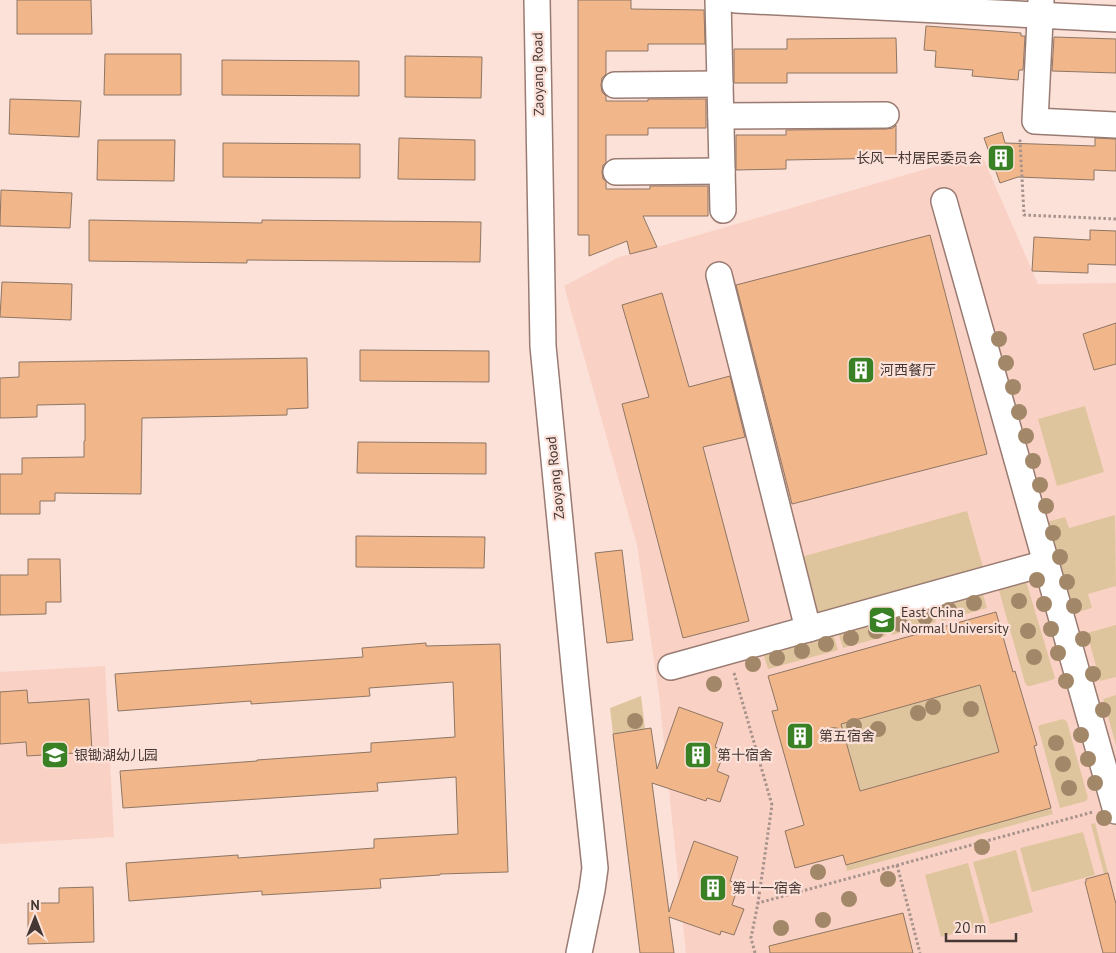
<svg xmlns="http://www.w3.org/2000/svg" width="1116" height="953" font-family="'PT Sans','Noto Sans SC',sans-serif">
  <rect width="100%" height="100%" fill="#fce1d9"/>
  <!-- built -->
  <g fill="#fad1c5">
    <path d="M981,153l57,131 78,-1v670h-430l-27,-258 -22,-150 -73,-259 55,-29 38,-10z"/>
    <path d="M105,666l9,171 -114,7v-172z"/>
  </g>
  <!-- green -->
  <g fill="#dfc59e">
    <path d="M1085,406l19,66 -47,14 -19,-67z"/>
    <path d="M967,511l16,56 -167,46 -15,-56z"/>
    <path d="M1115,515l1,71 -28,8 4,14 -18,5 -27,-91 18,-5 4,11z"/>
    <path d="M1026,581l29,97 -3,2 -22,6h-3l-2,-3 -27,-96z"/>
    <path d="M982,591l5,17 -45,13 -5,-17z"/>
    <path d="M932,606l4,16 -44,13 -5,-17z"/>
    <path d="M882,620l4,16 -43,12 -5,-16z"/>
    <path d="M1116,625v52l-16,4 -13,-48z"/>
    <path d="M833,633l5,17 -70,19 -5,-16z"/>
    <path d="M980,685l19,67 -161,45 -19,-67z"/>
    <path d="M1116,695v50l-13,-46z"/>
    <path d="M641,696l4,33 -32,5 -3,-26z"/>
    <path d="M1063,719l2,1 2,2 21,76 -2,3 -26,7 -22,-81 2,-2z"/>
    <path d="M1051,808l2,6 -206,57 -1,-6z"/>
    <path d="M1095,823l13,50 -4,1 -13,-50z"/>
    <path d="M1083,832l12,43 -63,17 -12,-44z"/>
    <path d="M1016,850l17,62 -43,12 -17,-62z"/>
    <path d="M968,863l17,62 -44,12 -16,-62z"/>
  </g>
  <!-- building -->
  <g fill="#f1b68a" stroke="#8e7664" fill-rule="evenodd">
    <path d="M17,0h74l1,34h-75z"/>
    <path d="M578,0h53v9l73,1 1,34h-57v7h-42v23l-4,4 -1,7 1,7 4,4v5h42v-2h58v29h-58v7h-42v28l-3,2 -1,7 1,7 3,2v8h44v-3h58v30h-65l14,31 -27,7 -3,-13 -38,15v-21h-11z"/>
    <path d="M926,26l95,7v3h4l-2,34h-4l-1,10 -46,-4 1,-6 -38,-3 1,-16 -12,-1z"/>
    <path d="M1054,37l62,2v34l-64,-2z"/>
    <path d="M896,38l1,35h-110v10h-53v-34h53v-10z"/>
    <path d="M105,54h76v41h-77z"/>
    <path d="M405,56l77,1 -1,41 -76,-1z"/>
    <path d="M222,60l137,1v35l-137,-1z"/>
    <path d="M10,99l71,2 -2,36 -70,-3z"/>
    <path d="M896,125v33l-110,2v9l-50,1v-35h50v-5l100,-1 7,-1z"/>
    <path d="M1002,132l3,11 90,3v-8l21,1v32l-22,-1v10l-76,-3 -18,6 -16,-45z"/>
    <path d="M399,138l76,2v40l-77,-1z"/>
    <path d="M98,140h77l-1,41 -77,-1z"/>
    <path d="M223,143l137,1v34l-137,-1z"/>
    <path d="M1,190l71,3 -2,35 -70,-2z"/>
    <path d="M89,220l173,3v-3l219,2 -1,40 -233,-2v3l-158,-2z"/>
    <path d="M1090,230l26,1v34l-28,-1v9l-56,-2 2,-34 56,3z"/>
    <path d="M930,235l57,219 -195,50 -56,-219z"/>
    <path d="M2,282l70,2 -1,36 -71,-3z"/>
    <path d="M662,293l27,94 41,-11 15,61 -42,10 46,174 -66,17 -61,-234 27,-7 -27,-92z"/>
    <path d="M1116,323v41l-22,6 -11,-36z"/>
    <path d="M360,350l129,1v31l-129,-1z"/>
    <path d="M307,358l1,50 -21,1v6l-145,3 -1,76 -86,-1v8h-15v13h-40v-40h22v-16l62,-1v-16h1v-37l-48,1v12l-37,1v-40l19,-1v-15z"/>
    <path d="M358,442l128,1v31l-129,-1z"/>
    <path d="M356,536l129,1 -1,31 -128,-1z"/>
    <path d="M622,550l11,90 -26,3 -12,-90z"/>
    <path d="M28,559h32l1,43h-15v12l-46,1v-40h28z"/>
    <path d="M996,612l17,60 2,-1 22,74 -3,1 17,62 -205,57 -3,-10 -48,13 -10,-37 19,-6 -32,-114 6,-1 -10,-34zM980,685l19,67 -139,39 -19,-67z"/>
    <path d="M426,643v3l74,-2 8,228 -68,2v1l-60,4 1,9 -119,7v-4l-133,10 -3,-38 112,-8v3l136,-10v-9l84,-5 -2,-57 -79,6 1,8 -255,17 -3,-37 137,-10v-1l114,-8v-9l84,-6 -2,-55 -84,6 1,8 -119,8v-3l-133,10 -3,-37 248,-17 -1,-9z"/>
    <path d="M27,690l1,13 61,-4 3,53 -65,4 -1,-14 -26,2v-52z"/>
    <path d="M679,707l44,16 -8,24 10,4 -8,20 12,5 -9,26 -13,-4 -1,3 -54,-18 17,129 25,-71 44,16 -8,24 9,3 -7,21 12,4 -10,26 -13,-4 -1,4 -51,-18 5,36h-34l-27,-219 38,-6 6,41z"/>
    <path d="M1108,873l8,31v49h-13l-18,-71h1v-3z"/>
    <path d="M93,887l1,55 -66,2v-41h31v-15z"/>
    <path d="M903,913l10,40h-143l-1,-7z"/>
  </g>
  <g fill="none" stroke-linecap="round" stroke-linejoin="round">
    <!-- minor casing -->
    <g stroke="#997b72" stroke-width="28">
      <g id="minor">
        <path d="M537,0l6,346 33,340 19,182 -3,22 -13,63"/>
        <path d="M718,0l5,210"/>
        <path d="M736,0l380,19"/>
        <path d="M1041,0l-6,121 81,4"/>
        <path d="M615,85l105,-1"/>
        <path d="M721,116l165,-1"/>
        <path d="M616,172l106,-1"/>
        <path d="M944,201l172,610"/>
        <path d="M719,275l89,354"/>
        <path d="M671,667l375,-104"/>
      </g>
    </g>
    <!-- path -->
    <g stroke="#a7938d" stroke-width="3" stroke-dasharray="2.5 2.5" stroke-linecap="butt">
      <path d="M1021,140l-1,1 4,74 92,4"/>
      <path d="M734,673l38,132 -14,98 335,-91"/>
      <path d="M897,865l23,88"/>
      <path d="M755,953l-4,-15 7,-35"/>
    </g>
    <!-- minor -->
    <use href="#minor" stroke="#fff" stroke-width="25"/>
  </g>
  <!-- trees -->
  <g fill="#a28769">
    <circle cx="999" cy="339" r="8"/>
    <circle cx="1006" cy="363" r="8"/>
    <circle cx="1013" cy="387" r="8"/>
    <circle cx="1019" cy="412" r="8"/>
    <circle cx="1026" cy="436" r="8"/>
    <circle cx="1033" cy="461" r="8"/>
    <circle cx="1040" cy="485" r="8"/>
    <circle cx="1046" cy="506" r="8"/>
    <circle cx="1053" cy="533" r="8"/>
    <circle cx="1060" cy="557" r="8"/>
    <circle cx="1037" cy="580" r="8"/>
    <circle cx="1067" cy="582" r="8"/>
    <circle cx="1019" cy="601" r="8"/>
    <circle cx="974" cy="603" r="8"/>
    <circle cx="1044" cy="604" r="8"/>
    <circle cx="1074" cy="606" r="8"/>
    <circle cx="949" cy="610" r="8"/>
    <circle cx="925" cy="617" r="8"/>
    <circle cx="900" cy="624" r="8"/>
    <circle cx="1051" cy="629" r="8"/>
    <circle cx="876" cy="631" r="8"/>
    <circle cx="1028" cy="631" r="8"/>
    <circle cx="851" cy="638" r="8"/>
    <circle cx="1083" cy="639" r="8"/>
    <circle cx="826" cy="644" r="8"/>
    <circle cx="802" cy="651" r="8"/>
    <circle cx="1058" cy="653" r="8"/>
    <circle cx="1034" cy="657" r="8"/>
    <circle cx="777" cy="658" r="8"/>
    <circle cx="753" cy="664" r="8"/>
    <circle cx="1093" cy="674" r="8"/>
    <circle cx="1066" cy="681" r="8"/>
    <circle cx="714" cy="684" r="8"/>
    <circle cx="933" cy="707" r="8"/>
    <circle cx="971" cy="709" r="8"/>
    <circle cx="1103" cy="710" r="8"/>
    <circle cx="918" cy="713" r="8"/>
    <circle cx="635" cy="721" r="8"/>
    <circle cx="854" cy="726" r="8"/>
    <circle cx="878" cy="729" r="8"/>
    <circle cx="834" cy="735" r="8"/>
    <circle cx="1081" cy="735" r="8"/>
    <circle cx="1056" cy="743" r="8"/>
    <circle cx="1088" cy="759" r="8"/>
    <circle cx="1063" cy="764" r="8"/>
    <circle cx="1095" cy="783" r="8"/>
    <circle cx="1069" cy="788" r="8"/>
    <circle cx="1104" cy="818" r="8"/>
    <circle cx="982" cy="847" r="8"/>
    <circle cx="818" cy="872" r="8"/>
    <circle cx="888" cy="879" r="8"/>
    <circle cx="849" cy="899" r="8"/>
    <circle cx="823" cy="920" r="8"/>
    <circle cx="781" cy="928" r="8"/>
  </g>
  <!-- icons -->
  <defs>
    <g id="building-square" transform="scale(1.4375)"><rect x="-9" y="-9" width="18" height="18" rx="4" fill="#3a8025" stroke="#fce1d9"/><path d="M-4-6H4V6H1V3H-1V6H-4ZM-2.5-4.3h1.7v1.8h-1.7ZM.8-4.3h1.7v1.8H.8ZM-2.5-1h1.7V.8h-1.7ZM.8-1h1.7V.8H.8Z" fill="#fff"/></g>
    <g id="university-square" transform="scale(1.4375)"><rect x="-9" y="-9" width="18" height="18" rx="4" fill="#3a8025" stroke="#fce1d9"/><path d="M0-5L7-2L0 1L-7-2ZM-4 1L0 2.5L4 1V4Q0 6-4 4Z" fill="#fff"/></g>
    <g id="school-square" transform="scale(1.4375)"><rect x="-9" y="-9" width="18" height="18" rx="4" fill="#3a8025" stroke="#fce1d9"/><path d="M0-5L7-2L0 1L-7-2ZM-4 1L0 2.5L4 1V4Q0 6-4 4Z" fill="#fff"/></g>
  </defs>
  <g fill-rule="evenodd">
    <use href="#building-square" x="1001" y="158"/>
    <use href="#building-square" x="861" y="370"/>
    <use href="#university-square" x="882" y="620"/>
    <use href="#building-square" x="800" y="736"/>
    <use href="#school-square" x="55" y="755"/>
    <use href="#building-square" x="698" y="755"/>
    <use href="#building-square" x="713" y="888"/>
  </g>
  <g text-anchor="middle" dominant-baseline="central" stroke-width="4.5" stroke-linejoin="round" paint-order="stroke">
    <!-- street labels -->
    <g font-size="14" fill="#453834" stroke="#fce1d9">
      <text transform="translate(538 74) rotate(-91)">Zaoyang Road</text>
      <text transform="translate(555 478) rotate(-96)">Zaoyang Road</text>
    </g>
    <!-- poi labels -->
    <g font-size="14" fill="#453834" stroke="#fce1d9" text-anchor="start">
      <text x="982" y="158" text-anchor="end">长风一村居民委员会</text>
      <text x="880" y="370">河西餐厅</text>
      <text x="901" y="612">East China<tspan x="901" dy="16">Normal University</tspan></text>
      <text x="819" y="736">第五宿舍</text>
      <text x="74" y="755">银锄湖幼儿园</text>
      <text x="717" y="755">第十宿舍</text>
      <text x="732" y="888">第十一宿舍</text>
    </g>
  </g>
  <!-- north arrow -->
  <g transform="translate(35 918)" stroke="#fce1d9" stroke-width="4" paint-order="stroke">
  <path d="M0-4L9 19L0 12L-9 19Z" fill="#453834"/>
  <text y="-8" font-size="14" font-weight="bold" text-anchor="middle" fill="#453834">N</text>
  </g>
  <!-- scale -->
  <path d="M946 933v8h70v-8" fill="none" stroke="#453834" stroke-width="2.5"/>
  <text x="954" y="933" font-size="15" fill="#453834" stroke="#fce1d9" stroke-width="4" paint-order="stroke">20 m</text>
</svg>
